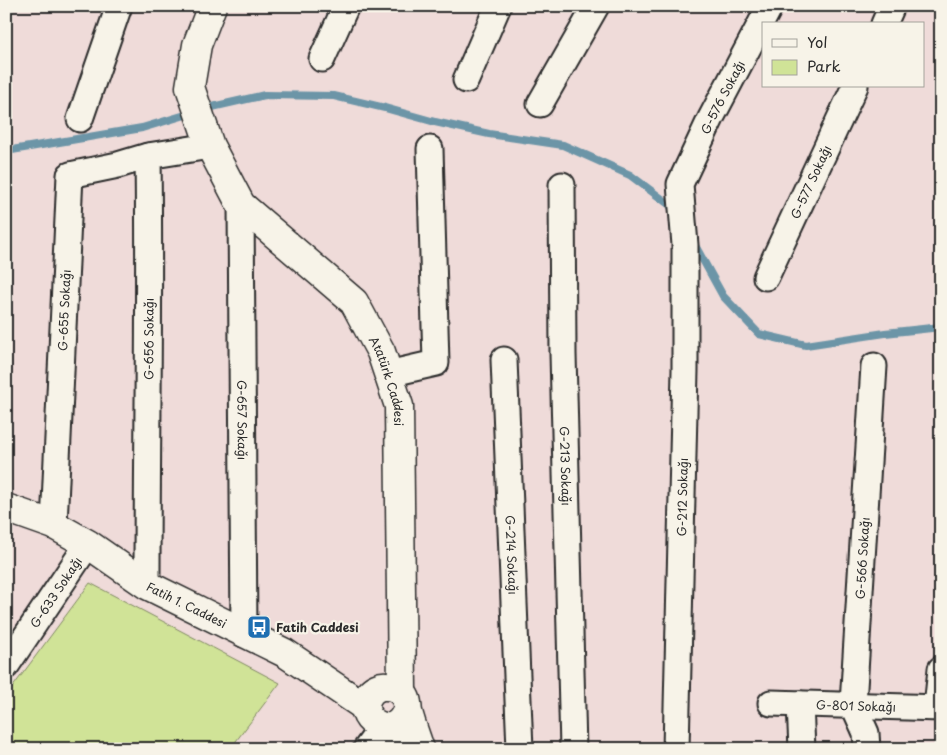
<svg xmlns="http://www.w3.org/2000/svg" width="947" height="755" font-family="'Playpen Sans',sans-serif">
  <rect width="100%" height="100%" fill="#efdbd9"/>
  <filter id="ink" filterUnits="userSpaceOnUse"><feTurbulence type="fractalNoise" baseFrequency=".02" numOctaves="2"/><feDisplacementMap in="SourceGraphic" scale="10" xChannelSelector="R" yChannelSelector="G"/><feConvolveMatrix kernelMatrix="1 2 1 2 8 2 1 2 1" color-interpolation-filters="sRGB"/></filter>
  <g filter="url(#ink)">
    <!-- green -->
    <path fill="#d0e397" stroke="#7e8761" d="M90,583l190,100 -50,66h-224v-53z"/>
    <g fill="none" stroke-linecap="round" stroke-linejoin="round">
      <!-- stream -->
      <g stroke="#6c95a7" stroke-width="8">
        <path d="M6,151l136,-23 70,-21 53,-12 69,1 51,12 50,14 54,12 74,11 67,30 40,30 4,7"/>
        <path d="M692,240l31,56 36,38 47,11 79,-12 56,-6"/>
      </g>
      <!-- minor casing -->
      <g stroke="#2b2b2b" stroke-width="29">
        <g id="minor">
          <path d="M884,24l8,-18"/>
          <path d="M322,59l24,-53"/>
          <path d="M466,80l32,-74"/>
          <path d="M540,104l56,-98"/>
          <path d="M80,119l39,-113"/>
          <path id="s1" d="M562,185l1,169 10,395"/>
          <path id="s2" d="M241,205l3,429"/>
          <path id="s3" d="M766,277l89,-191"/>
          <path id="s4" d="M504,360l16,389"/>
          <path d="M388,374l48,-11 -6,-214"/>
          <path id="s5" d="M54,525l16,-350 48,-10 30,-9"/>
          <path id="s6" d="M147,585c0,-143 3,-286 1,-429l62,-10"/>
          <path id="s7" d="M6,666l82,-122"/>
          <path id="s8" d="M771,703l170,5"/>
          <path d="M800,704l2,45"/>
          <path d="M937,707l4,-38"/>
          <path d="M366,749l16,-22"/>
          <path id="s9" d="M676,749l9,-379v-125l-5,-61 31,-66 59,-112"/>
          <path id="s10" d="M867,749l-1,-16 -13,-29 21,-338"/>
        </g>
      </g>
      <!-- tertiary casing -->
      <g stroke="#2b2b2b" stroke-width="31">
        <g id="tertiary">
          <path id="s11" d="M212,6l-15,39 -7,42 20,59 31,59 113,97 27,50 18,54 3,286"/>
          <path id="s12" d="M6,508l48,17 34,19 59,41 138,68 80,54"/>
          <path d="M407,710c-12,36 -57,8 -37,-17 3,-4 11,-8 16,-7 8,0 15,4 19,11 3,5 2,10 3,15 3,12 8,25 12,37"/>
          <path d="M382,727l17,22"/>
        </g>
      </g>
      <!-- minor -->
      <use href="#minor" stroke="#f7f3e8" stroke-width="25"/>
      <!-- tertiary -->
      <use href="#tertiary" stroke="#f7f3e8" stroke-width="28"/>
    </g>
  </g>
  <!-- icons -->
  <defs>
    <g id="bus-square" transform="scale(1.25)"><rect x="-9" y="-9" width="18" height="18" rx="4" fill="#1f6fb2" stroke="#f7f3e8"/><path d="M-5-6H5V4H4V6H2V4H-2V6H-4V4H-5ZM-3.5-4V0h7V-4ZM-3.5 1.2v1.5H-2V1.2ZM2 1.2v1.5H3.5V1.2Z" fill="#fff"/></g>
  </defs>
  <g fill-rule="evenodd">
    <use href="#bus-square" x="259" y="627"/>
  </g>
  <g text-anchor="middle" dominant-baseline="central" stroke-width="4.5" stroke-linejoin="round" paint-order="stroke">
    <!-- street labels -->
    <g font-size="12" fill="#2b2b2b" stroke="#f7f3e8">
      <text stroke="none"><textPath href="#s9" startOffset="662">G-576 Sokağı</textPath></text>
      <text stroke="none"><textPath href="#s3" startOffset="105">G-577 Sokağı</textPath></text>
      <text stroke="none"><textPath href="#s5" startOffset="215">G-655 Sokağı</textPath></text>
      <text stroke="none"><textPath href="#s6" startOffset="246">G-656 Sokağı</textPath></text>
      <text stroke="none"><textPath href="#s11" startOffset="449">Atatürk Caddesi</textPath></text>
      <text stroke="none"><textPath href="#s2" startOffset="215">G-657 Sokağı</textPath></text>
      <text stroke="none"><textPath href="#s1" startOffset="281">G-213 Sokağı</textPath></text>
      <text stroke="none"><textPath href="#s9" startOffset="252">G-212 Sokağı</textPath></text>
      <text stroke="none"><textPath href="#s4" startOffset="195">G-214 Sokağı</textPath></text>
      <text stroke="none"><textPath href="#s10" startOffset="194">G-566 Sokağı</textPath></text>
      <text stroke="none"><textPath href="#s7" startOffset="89">G-633 Sokağı</textPath></text>
      <text stroke="none"><textPath href="#s12" startOffset="206">Fatih 1. Caddesi</textPath></text>
      <text stroke="none"><textPath href="#s8" startOffset="85">G-801 Sokağı</textPath></text>
    </g>
    <!-- poi labels -->
    <g font-size="12" font-weight="bold" fill="#2b2b2b" stroke="#f7f3e8" text-anchor="start">
      <text x="276" y="627">Fatih Caddesi</text>
    </g>
  </g>
  <!-- margin -->
  <rect width="947" height="755" fill="none" stroke="#f7f3e8" stroke-width="25"/>
  <rect x="12" y="12" width="922" height="730" fill="none" stroke="#2b2b2b" stroke-width="2" filter="url(#ink)"/>
  <!-- legend -->
  <rect x="762" y="22" width="162" height="65" fill="#f7f3e8" stroke="#a5a39c"/>
  <rect x="772" y="39" width="25" height="8" fill="#f7f3e8" stroke="#a5a39c"/>
  <text x="807" y="48" font-size="15" fill="#2b2b2b">Yol</text>
  <rect x="772" y="60" width="25" height="15" fill="#d0e397" stroke="#a5a39c"/>
  <text x="807" y="72" font-size="15" fill="#2b2b2b">Park</text>
</svg>
